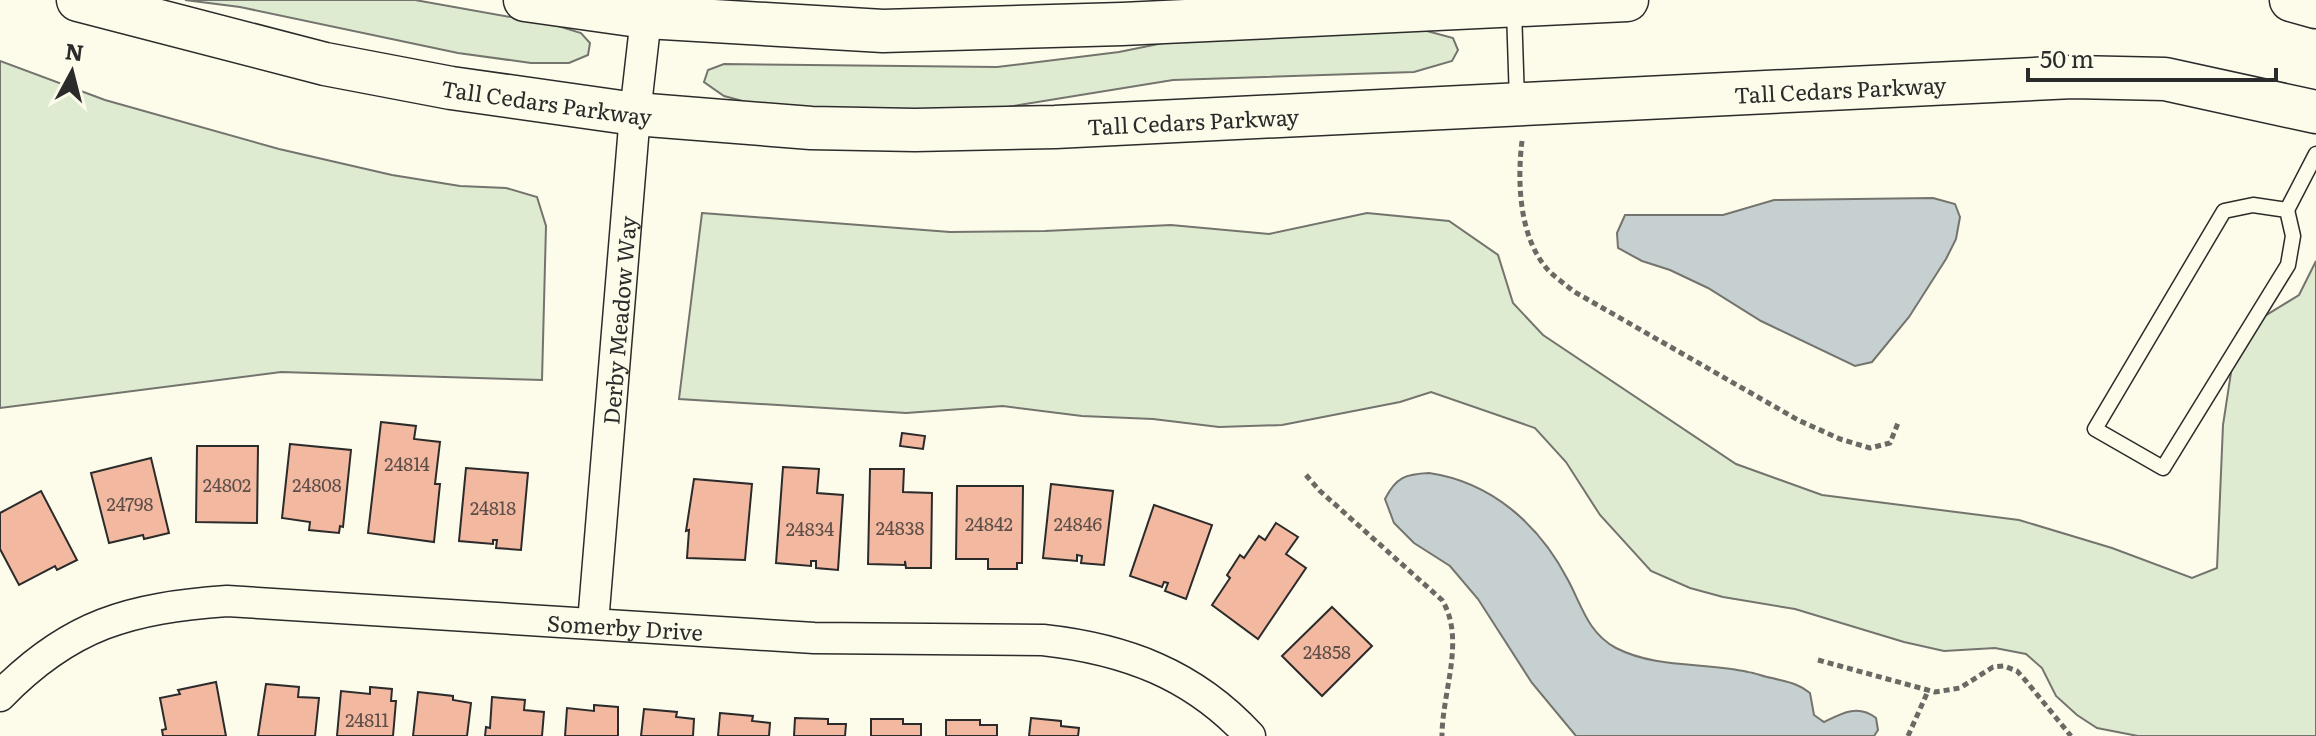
<svg xmlns="http://www.w3.org/2000/svg" width="2316" height="736" font-family="Literata,serif">
  <rect width="100%" height="100%" fill="#fdfbea"/>
  <!-- green -->
  <g fill="#deebd1" stroke="#74746e" stroke-width="2">
    <path d="M185,0h230l140,25 26,8 9,10 -2,12 -19,8h-38l-73,-10 -218,-46z"/>
    <path d="M1400,31h27l26,7 5,12 -6,11 -38,11 -241,8 -203,33 -205,-6 -41,-11 -20,-14 4,-12 16,-6 273,3 122,-15 59,-12z"/>
    <path d="M0,61l105,39 174,49 113,26 68,11 46,2 31,9 9,29 -4,154 -261,-8 -281,36z"/>
    <path d="M702,213l248,19 95,-1 126,-6 98,9 98,-21 82,8 49,34 15,48 30,32 193,129 86,31 197,25 93,28 80,30 25,-10 6,-143 14,-92 62,-38 17,-34v475h-178l-41,-8 -20,-13 -21,-19 -14,-28 -16,-14 -31,-6 -51,3 -40,-9 -109,-33 -72,-12 -33,-9 -39,-17 -51,-56 -34,-53 -31,-34 -104,-36 -31,10 -118,23 -63,2 -66,-8 -71,-3 -79,-10 -97,7 -227,-14z"/>
  </g>
  <!-- water -->
  <g fill="#c7d0d0" stroke="#74746e" stroke-width="2">
    <path d="M1933,198l22,6 5,13 -4,22 -10,20 -37,58 -37,45 -17,4 -94,-45 -53,-33 -38,-18 -28,-9 -24,-13 -1,-15 8,-18h98l51,-15z"/>
    <path d="M1429,473c62,9 110,51 139,107 14,26 20,53 48,68 41,21 89,14 132,24 8,1 16,5 24,6 15,4 26,5 38,15l4,22 10,7c18,-9 34,-18 52,-4l2,12 -4,6h-298l-44,-53 -54,-84 -28,-33 -36,-23 -20,-20 -9,-24c11,-22 21,-25 44,-26z"/>
  </g>
  <!-- building -->
  <g fill="#f2b8a0" stroke="#2b2b2b" stroke-width="2">
    <path d="M381,422l35,4 -2,13 26,3 -5,42h5l-6,58 -66,-9z"/>
    <path d="M902,433l23,3 -2,13 -23,-3z"/>
    <path d="M290,444l61,6 -8,77 -3,-1 -1,7 -30,-3 1,-8 -28,-4z"/>
    <path d="M197,446h61l-1,77 -61,-1z"/>
    <path d="M151,458l18,75 -25,6 -1,-4 -34,8 -18,-70z"/>
    <path d="M783,467l36,2 -2,24 26,2 -5,75 -22,-2v-7h-5v5l-35,-3z"/>
    <path d="M466,468l62,5 -7,77 -25,-2 1,-8h-4v4l-34,-3z"/>
    <path d="M870,469h34l-1,23 29,1 -1,75h-25l-1,-7v4l-37,-1z"/>
    <path d="M694,479l58,5 -7,76 -58,-2 2,-28 -3,1z"/>
    <path d="M1051,484l62,7 -9,74 -23,-2 1,-7 -5,-1v6l-34,-3z"/>
    <path d="M957,486h66l-1,77h-5v6h-29v-10h-32z"/>
    <path d="M41,491l36,69 -20,10 -2,-4 -36,19 -19,-36v-36z"/>
    <path d="M1154,505l58,20 -26,74 -21,-8 3,-8 -4,-1 -2,5 -32,-11z"/>
    <path d="M1276,523l22,14 -12,17 20,14 -48,71 -46,-34 18,-27 -3,-3 13,-20 4,3 15,-22 6,4z"/>
    <path d="M1332,607l40,39 -50,50 -40,-40z"/>
    <path d="M216,682l10,54h-63l-1,-6 4,-1 -6,-31 20,-4 -2,-4z"/>
    <path d="M266,684l33,3 -1,10 21,1 -4,38h-57z"/>
    <path d="M370,687l22,2 -1,12h5l-3,35h-56l4,-45 29,3z"/>
    <path d="M418,692l35,4v4l18,3 -4,33h-54z"/>
    <path d="M492,697l33,3 -1,10 20,2 -2,24h-57l1,-9 4,1z"/>
    <path d="M594,705l24,2v29h-53l2,-28 27,3z"/>
    <path d="M644,709l33,3 -1,5 18,2 -1,17h-52z"/>
    <path d="M720,713l33,3 -1,5 18,2 -1,13h-51z"/>
    <path d="M795,718l33,1v5h18l-1,12h-51z"/>
    <path d="M1031,718l30,3v5l18,2 -1,8h-49z"/>
    <path d="M871,719h32v5h18v12h-50z"/>
    <path d="M946,720h34v5h17v11h-51z"/>
  </g>
  <g fill="none" stroke-linecap="round" stroke-linejoin="round">
    <!-- lane casing -->
    <g stroke="#2b2b2b" stroke-width="17">
      <g id="lane">
        <path d="M1514,10l3,91"/>
        <path d="M2287,210l-34,-5 -29,6 -129,218 68,39 125,-203 5,-29 -6,-26 29,-56"/>
      </g>
    </g>
    <!-- street casing -->
    <g stroke="#2b2b2b" stroke-width="33">
      <g id="street">
        <path id="s1" d="M593,623l42,-509 13,-114"/>
        <path id="s2" d="M0,696c70,-72 130,-88 227,-95l587,37 229,2c82,9 150,34 207,96"/>
      </g>
    </g>
    <!-- secondary casing -->
    <g stroke="#2b2b2b" stroke-width="45">
      <g id="secondary">
        <path id="s3" d="M78,0l247,64 126,24 184,26 176,14 104,2 140,-3 1018,-50 92,2 151,33"/>
        <path d="M525,0l121,17 237,14 239,-7 505,-24"/>
        <path d="M2291,0l25,7"/>
      </g>
    </g>
    <!-- path -->
    <g stroke="#6a6964" stroke-width="5" stroke-dasharray="6 4" stroke-linecap="butt">
      <path d="M1522,141c-5,41 -3,98 27,130 7,7 16,13 24,20l225,129 42,19 30,9 20,-5 8,-20"/>
      <path d="M1306,475l14,16 122,109c24,39 0,92 0,136"/>
      <path d="M1818,660l117,32 25,-4 33,-21 11,-1 13,5 9,10 45,55"/>
      <path d="M1908,736l20,-45"/>
    </g>
    <!-- lane -->
    <use href="#lane" stroke="#fdfbea" stroke-width="14"/>
    <!-- street -->
    <use href="#street" stroke="#fdfbea" stroke-width="30"/>
    <!-- secondary -->
    <use href="#secondary" stroke="#fdfbea" stroke-width="42"/>
  </g>
  <g text-anchor="middle" dominant-baseline="central" stroke-width="6" stroke-linejoin="round" paint-order="stroke">
    <!-- number labels -->
    <g font-size="18" fill="#5d4e48">
      <text x="407" y="463">24814</text>
      <text x="227" y="484">24802</text>
      <text x="317" y="484">24808</text>
      <text x="130" y="503">24798</text>
      <text x="493" y="507">24818</text>
      <text x="989" y="523">24842</text>
      <text x="1078" y="523">24846</text>
      <text x="900" y="527">24838</text>
      <text x="810" y="528">24834</text>
      <text x="1327" y="651">24858</text>
      <text x="367" y="719">24811</text>
    </g>
    <!-- street labels -->
    <g font-size="22" fill="#2b2b2b" stroke="#fdfbea">
      <text stroke="none"><textPath href="#s3" startOffset="1776">Tall Cedars Parkway</textPath></text>
      <text stroke="none"><textPath href="#s3" startOffset="480">Tall Cedars Parkway</textPath></text>
      <text stroke="none"><textPath href="#s3" startOffset="1128">Tall Cedars Parkway</textPath></text>
      <text stroke="none"><textPath href="#s1" startOffset="304">Derby Meadow Way</textPath></text>
      <text stroke="none"><textPath href="#s2" startOffset="652">Somerby Drive</textPath></text>
    </g>
  </g>
  <!-- north arrow -->
  <g transform="translate(72 72) rotate(7)" stroke="#fdfbea" stroke-width="6" paint-order="stroke">
  <path d="M0-6L14 30L0 20L-14 30Z" fill="#2b2b2b"/>
  <text y="-12" font-size="22" font-weight="bold" text-anchor="middle" fill="#2b2b2b">N</text>
  </g>
  <!-- scale -->
  <path d="M2028 68v12h248v-12" fill="none" stroke="#2b2b2b" stroke-width="4"/>
  <text x="2040" y="68" font-size="24" fill="#2b2b2b" stroke="#fdfbea" stroke-width="6" paint-order="stroke">50 m</text>
</svg>
